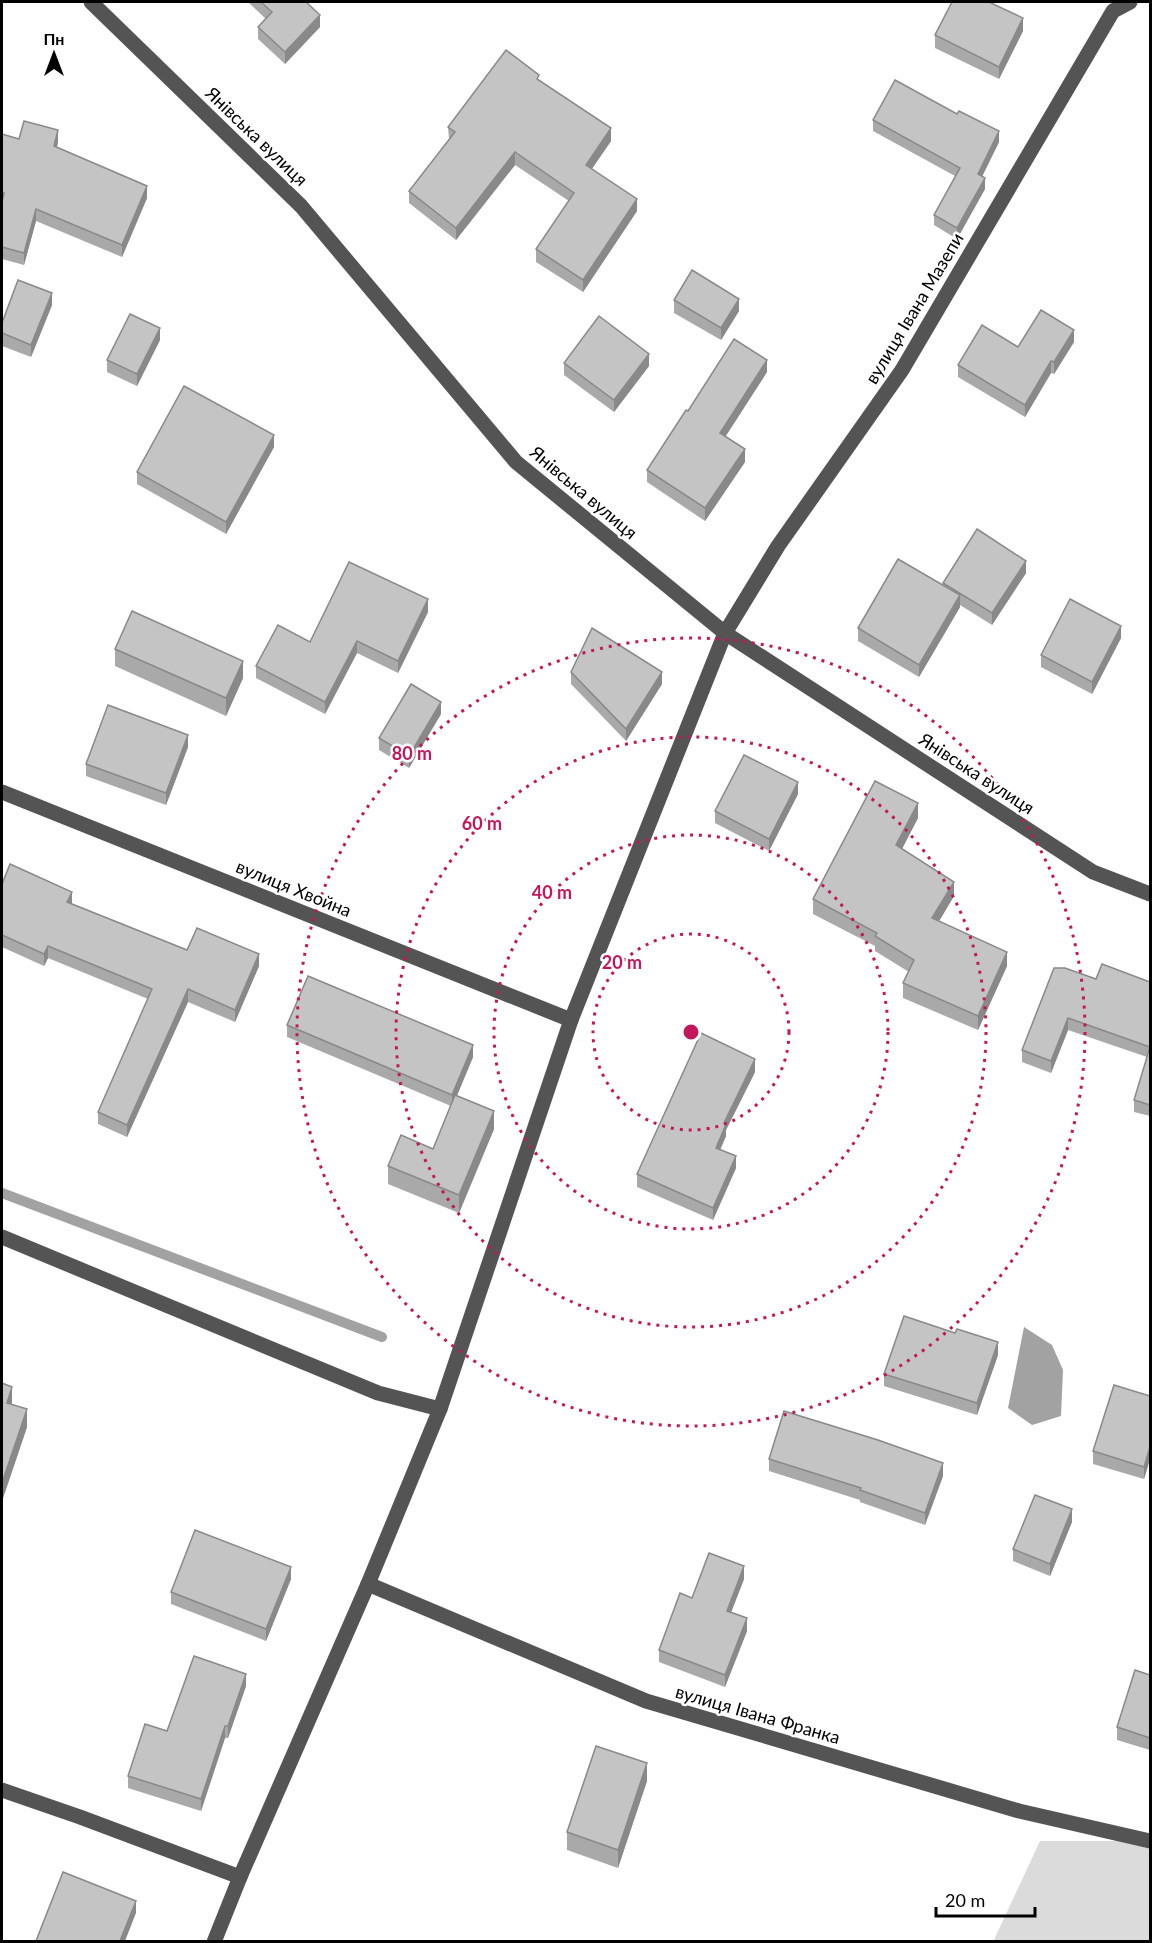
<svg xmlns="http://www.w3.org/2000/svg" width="1152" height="1943" font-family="Lato,sans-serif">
  <rect width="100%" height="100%" fill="#fff"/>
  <!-- green -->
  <path fill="#dbdbdb" d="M1040,1841h110v100l-157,1z"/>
  <!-- water -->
  <path fill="#a2a2a2" d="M1024,1327l28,18 11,25 -2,46 -29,9 -24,-17z"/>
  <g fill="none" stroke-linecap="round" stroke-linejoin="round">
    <!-- stream -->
    <path stroke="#a2a2a2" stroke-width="10" d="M2,1193l380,144"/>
    <!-- minor -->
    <g stroke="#545454" stroke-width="15">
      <path d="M91,2l210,204 215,256 209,171 368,239 57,22"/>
      <path d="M2,792l569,228"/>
      <path d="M2,1237l376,156 62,16"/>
      <path d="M368,1584l278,117 373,110 131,30"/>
      <path d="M2,1790l78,27 160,60"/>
      <path d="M214,1942l26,-65 128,-293 72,-175 131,-389 154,-387 53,-87 124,-176 211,-359 17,-9"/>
    </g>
  </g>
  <!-- wall -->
  <g fill="#a9a9a9">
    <path d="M248,2h58l14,25 -35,37 -27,-25v-12l8,-8z"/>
    <path d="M1023,31l-24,48 -64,-31v-13z"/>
    <path d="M539,80l72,61 -19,28 45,42 -54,81 -47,-30v-13l33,-48 -54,-36 -59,75 -47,-37v-12l40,-52 -1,-12z"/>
    <path d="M873,120l126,22 -17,34 3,13 -28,50 -23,-14v-10l21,-39 -82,-45z"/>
    <path d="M2,134l17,5 39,3 -1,5 90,51 -25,59 -86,-36 -12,44 -22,-6z"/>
    <path d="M674,300l65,11 -18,29 -47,-27z"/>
    <path d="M52,305l-21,52 -29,-11v-23z"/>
    <path d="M160,340l-23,46 -30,-14v-12z"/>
    <path d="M1074,342l-20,32 -3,-1 -26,44 -67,-40v-12l60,-18z"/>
    <path d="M564,363l85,3 -35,46 -50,-37z"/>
    <path d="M767,372l-42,65 20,25 -40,59 -58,-39v-12l41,-59z"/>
    <path d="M274,447l-48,87 -89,-50v-12z"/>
    <path d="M1026,573l-34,52 -32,-20v2l-41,70 -61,-36v-13l85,-43v-2z"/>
    <path d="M428,612l-30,61 -41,-20 -32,61 -69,-36v-12l54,-24z"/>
    <path d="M1121,638l-29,56 -51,-27v-12z"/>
    <path d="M1150,642v15l-1,-1v-12z"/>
    <path d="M115,649l128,29 -17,38 -111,-50z"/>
    <path d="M571,672l91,12 -36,57 -55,-57z"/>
    <path d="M441,714l-32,54 -30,-18v-12z"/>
    <path d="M188,747l-22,58 -80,-29v-12z"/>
    <path d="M798,794l-29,57 -54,-28v-12z"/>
    <path d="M918,818l-16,31 52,47 -15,25 68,45 -29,64 -75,-32v-15l6,-11 -34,-21v-5l-62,-32v-15z"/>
    <path d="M2,884l70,20 115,46 72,16 -24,56 -47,-20 -61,135 -29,-13v-12l50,-113 -100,-41 -4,8 -42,-19z"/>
    <path d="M1096,979l54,3v134l-16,-4v-12l13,-43 -79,-27 -17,43 -29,-11v-12z"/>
    <path d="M287,1025l186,32 -16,39 37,33 -35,84 -71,-29v-18l45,-17 18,-43 -164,-69z"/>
    <path d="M755,1072l-29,58v6l-6,13 16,19 -23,52 -76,-33v-13z"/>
    <path d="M998,1355l-21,60 -93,-29v-12z"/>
    <path d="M2,1383l10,21 15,23 -25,74z"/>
    <path d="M1150,1396v63l-6,20 -51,-15v-13z"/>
    <path d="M769,1459l174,17 -18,49 -65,-23v-2l-91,-29z"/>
    <path d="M1072,1522l-22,54 -37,-15v-12z"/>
    <path d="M291,1579l-25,62 -95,-37v-12z"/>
    <path d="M744,1579l-13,33 16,19 -22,56 -66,-25v-12l33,-52z"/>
    <path d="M1150,1675v75l-33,-10v-13z"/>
    <path d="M246,1686l-18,52h-3l-24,73 -73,-23v-12l39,-45z"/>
    <path d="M647,1781l-29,87 -51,-18v-18z"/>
  </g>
  <!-- shaded-wall -->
  <g fill="#898989">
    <path d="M320,15v12l-35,37v-12z"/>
    <path d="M1023,18v13l-24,48v-12z"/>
    <path d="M611,128v13l-25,36v-12z"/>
    <path d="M58,130v12l-4,16v-12z"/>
    <path d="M999,131v11l-21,43v-11z"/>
    <path d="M515,152v13l-59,75v-12z"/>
    <path d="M985,178v11l-28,50v-11z"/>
    <path d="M147,186v12l-25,59v-12z"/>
    <path d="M637,199v12l-54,81v-12z"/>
    <path d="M36,209v12l-12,44v-12z"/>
    <path d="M52,293v12l-21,52v-12z"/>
    <path d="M739,299v12l-18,29v-12z"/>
    <path d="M160,328v12l-23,46v-12z"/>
    <path d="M1074,330v12l-20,32v-12z"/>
    <path d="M649,354v12l-35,46v-12z"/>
    <path d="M767,360v12l-47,73v-12z"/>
    <path d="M1051,361v12l-26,44v-12z"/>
    <path d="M274,435v12l-48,87v-12z"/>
    <path d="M745,449v13l-40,59v-13z"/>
    <path d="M1026,561v12l-34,52v-12z"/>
    <path d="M960,595v12l-41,70v-12z"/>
    <path d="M428,599v13l-30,61v-12z"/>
    <path d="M1121,626v12l-29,56v-12z"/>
    <path d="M357,641v12l-32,61v-12z"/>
    <path d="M243,661v17l-17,38v-18z"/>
    <path d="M662,672v12l-36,57v-12z"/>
    <path d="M441,702v12l-32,54v-12z"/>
    <path d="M188,735v12l-22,58v-12z"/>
    <path d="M798,782v12l-29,57v-12z"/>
    <path d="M918,803v15l-22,42v-15z"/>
    <path d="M954,882v14l-22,37v-15z"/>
    <path d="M72,892v12l-5,-2z"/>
    <path d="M48,946v12l-4,8v-12z"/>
    <path d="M1007,952v14l-29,64v-14z"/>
    <path d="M259,954v12l-24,56v-12z"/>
    <path d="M188,989v13l-61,135v-12z"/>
    <path d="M1068,1018v12l-17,43v-12z"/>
    <path d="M473,1045v12l-21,50v-12z"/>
    <path d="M755,1059v13l-29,58v6l-10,24v-12l8,-25z"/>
    <path d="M494,1111v18l-35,84v-18z"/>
    <path d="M736,1156v12l-23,52v-12z"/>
    <path d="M998,1342v13l-21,60v-12z"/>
    <path d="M12,1387v17l-5,-1z"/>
    <path d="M27,1409v18l-25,74v-18z"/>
    <path d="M1150,1447v12l-6,20v-12z"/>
    <path d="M943,1463v13l-18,49v-12z"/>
    <path d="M1072,1509v13l-22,54v-12z"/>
    <path d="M744,1566v13l-17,44v-12z"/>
    <path d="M291,1567v12l-25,62v-12z"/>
    <path d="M747,1618v13l-22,56v-12z"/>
    <path d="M246,1674v12l-18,52v-12z"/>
    <path d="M225,1726v12l-24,73v-12z"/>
    <path d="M647,1763v18l-29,87v-18z"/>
    <path d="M136,1901v12l-11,28h-5z"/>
  </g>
  <!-- building -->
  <g fill="#c4c4c4" stroke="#898989" stroke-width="1.5">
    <path d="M261,2h45l14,13 -35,37 -27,-25 14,-15z"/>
    <path d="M952,2h37l34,16 -24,49 -64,-32z"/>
    <path d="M506,50l33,25 -2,4 74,49 -25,37 51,34 -54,81 -47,-31 38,-56 -59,-41 -59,76 -47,-37 46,-59 -7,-5z"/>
    <path d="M895,80l62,34 2,-3 40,20 -21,43 7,4 -28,50 -23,-13 26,-47 -87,-48z"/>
    <path d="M24,121l34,9 -4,16 93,40 -25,59 -86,-36 -12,44 -22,-6v-45l2,-9h-2v-59l17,5z"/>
    <path d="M692,270l47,29 -18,29 -47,-28z"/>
    <path d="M18,280l34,13 -21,52 -29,-12v-10z"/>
    <path d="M1041,310l33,20 -20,32 -3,-1 -26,44 -67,-40 24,-40 36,22z"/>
    <path d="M130,314l30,14 -23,46 -30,-14z"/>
    <path d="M599,316l50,38 -35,46 -50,-37z"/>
    <path d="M734,339l33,21 -47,73 25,16 -40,59 -58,-38 39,-60 2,1z"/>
    <path d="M184,386l90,49 -48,87 -89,-50z"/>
    <path d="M977,529l49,32 -34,52 -49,-30z"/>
    <path d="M898,559l62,36 -41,70 -61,-37z"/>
    <path d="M349,562l79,37 -30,62 -41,-20 -32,61 -69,-36 22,-41 32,17z"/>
    <path d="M1070,599l51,27 -29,56 -51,-27z"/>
    <path d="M132,611l111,50 -17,37 -111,-49z"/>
    <path d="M592,628l70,44 -36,57 -55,-57z"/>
    <path d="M411,684l30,18 -32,54 -30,-18z"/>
    <path d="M108,705l80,30 -22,58 -80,-29z"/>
    <path d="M744,755l54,27 -29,57 -54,-28z"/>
    <path d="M875,781l43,22 -22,42 58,37 -22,36 75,34 -29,64 -75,-33 11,-23 -39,-24 2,-3 -64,-34z"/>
    <path d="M10,864l62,28 -5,10 120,48 10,-22 62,26 -24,56 -47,-21 -61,136 -29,-13 54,-123 -104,-43 -4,8 -42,-19v-51z"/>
    <path d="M1102,964l48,18v123l-16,-5 16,-53 -82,-29 -17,43 -29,-11 32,-82h11l31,11z"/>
    <path d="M308,976l165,69 -21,50 -165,-70z"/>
    <path d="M701,1033l54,26 -31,64 2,1 -10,24 20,8 -23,52 -76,-34z"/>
    <path d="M455,1095l39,16 -35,84 -71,-29 13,-31 32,14z"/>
    <path d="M904,1316l51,17 2,-4 41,13 -21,61 -93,-29z"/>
    <path d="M2,1383l10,4 -5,16 20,6 -25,74z"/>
    <path d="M1114,1385l36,11v51l-6,20 -51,-16z"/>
    <path d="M784,1411l94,29 65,23 -18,50 -65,-23 1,-2 -92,-29z"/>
    <path d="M1035,1495l37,14 -22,55 -37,-15z"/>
    <path d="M195,1530l96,37 -25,62 -95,-37z"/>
    <path d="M709,1553l35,13 -17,45 20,7 -22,57 -66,-25 21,-57 12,5z"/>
    <path d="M194,1656l52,18 -18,52h-3l-24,73 -73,-23 17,-52 22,7z"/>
    <path d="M1135,1670l15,5v63l-33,-11z"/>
    <path d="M596,1746l51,17 -29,87 -51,-18z"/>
    <path d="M63,1872l73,29 -16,40h-84z"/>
  </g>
  <!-- distance rings -->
  <g fill="none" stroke="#c2185b" stroke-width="3" stroke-dasharray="3 6">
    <circle cx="691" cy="1032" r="98"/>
    <circle cx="691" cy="1032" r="197"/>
    <circle cx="691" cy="1032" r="295"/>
    <circle cx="691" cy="1032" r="394"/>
  </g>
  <g text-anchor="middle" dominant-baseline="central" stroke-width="5" stroke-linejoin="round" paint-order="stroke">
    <!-- street labels -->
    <g font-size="18" fill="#000" stroke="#fff">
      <text transform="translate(257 136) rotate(44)">Янівська вулиця</text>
      <text transform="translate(914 308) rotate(-59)">вулиця Івана Мазепи</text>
      <text transform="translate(584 492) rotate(40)">Янівська вулиця</text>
      <text transform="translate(977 773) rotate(33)">Янівська вулиця</text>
      <text transform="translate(294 888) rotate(22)">вулиця Хвойна</text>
      <text transform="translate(758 1714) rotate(16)">вулиця Івана Франка</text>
    </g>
  </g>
  <circle cx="691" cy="1032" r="9" fill="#c2185b" stroke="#fff" stroke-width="3"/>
  <g font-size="18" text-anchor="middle" font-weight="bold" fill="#c2185b" stroke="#fff" stroke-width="5" stroke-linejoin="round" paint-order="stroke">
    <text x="412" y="760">80 m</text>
    <text x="482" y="830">60 m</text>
    <text x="552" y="899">40 m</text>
    <text x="622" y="969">20 m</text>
  </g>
  <!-- border -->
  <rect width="1152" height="1943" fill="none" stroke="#000000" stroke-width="6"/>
  <!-- north arrow -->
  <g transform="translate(54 54)" stroke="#ffffff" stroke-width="4.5" paint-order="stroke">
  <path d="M0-4.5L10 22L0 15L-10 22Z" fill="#000000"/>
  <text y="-9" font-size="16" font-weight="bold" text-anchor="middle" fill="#000000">Пн</text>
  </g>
  <!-- scale -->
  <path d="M936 1907v9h99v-9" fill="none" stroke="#000000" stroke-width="3"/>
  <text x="945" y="1907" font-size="18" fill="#000000" stroke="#ffffff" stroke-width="4.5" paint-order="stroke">20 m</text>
</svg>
